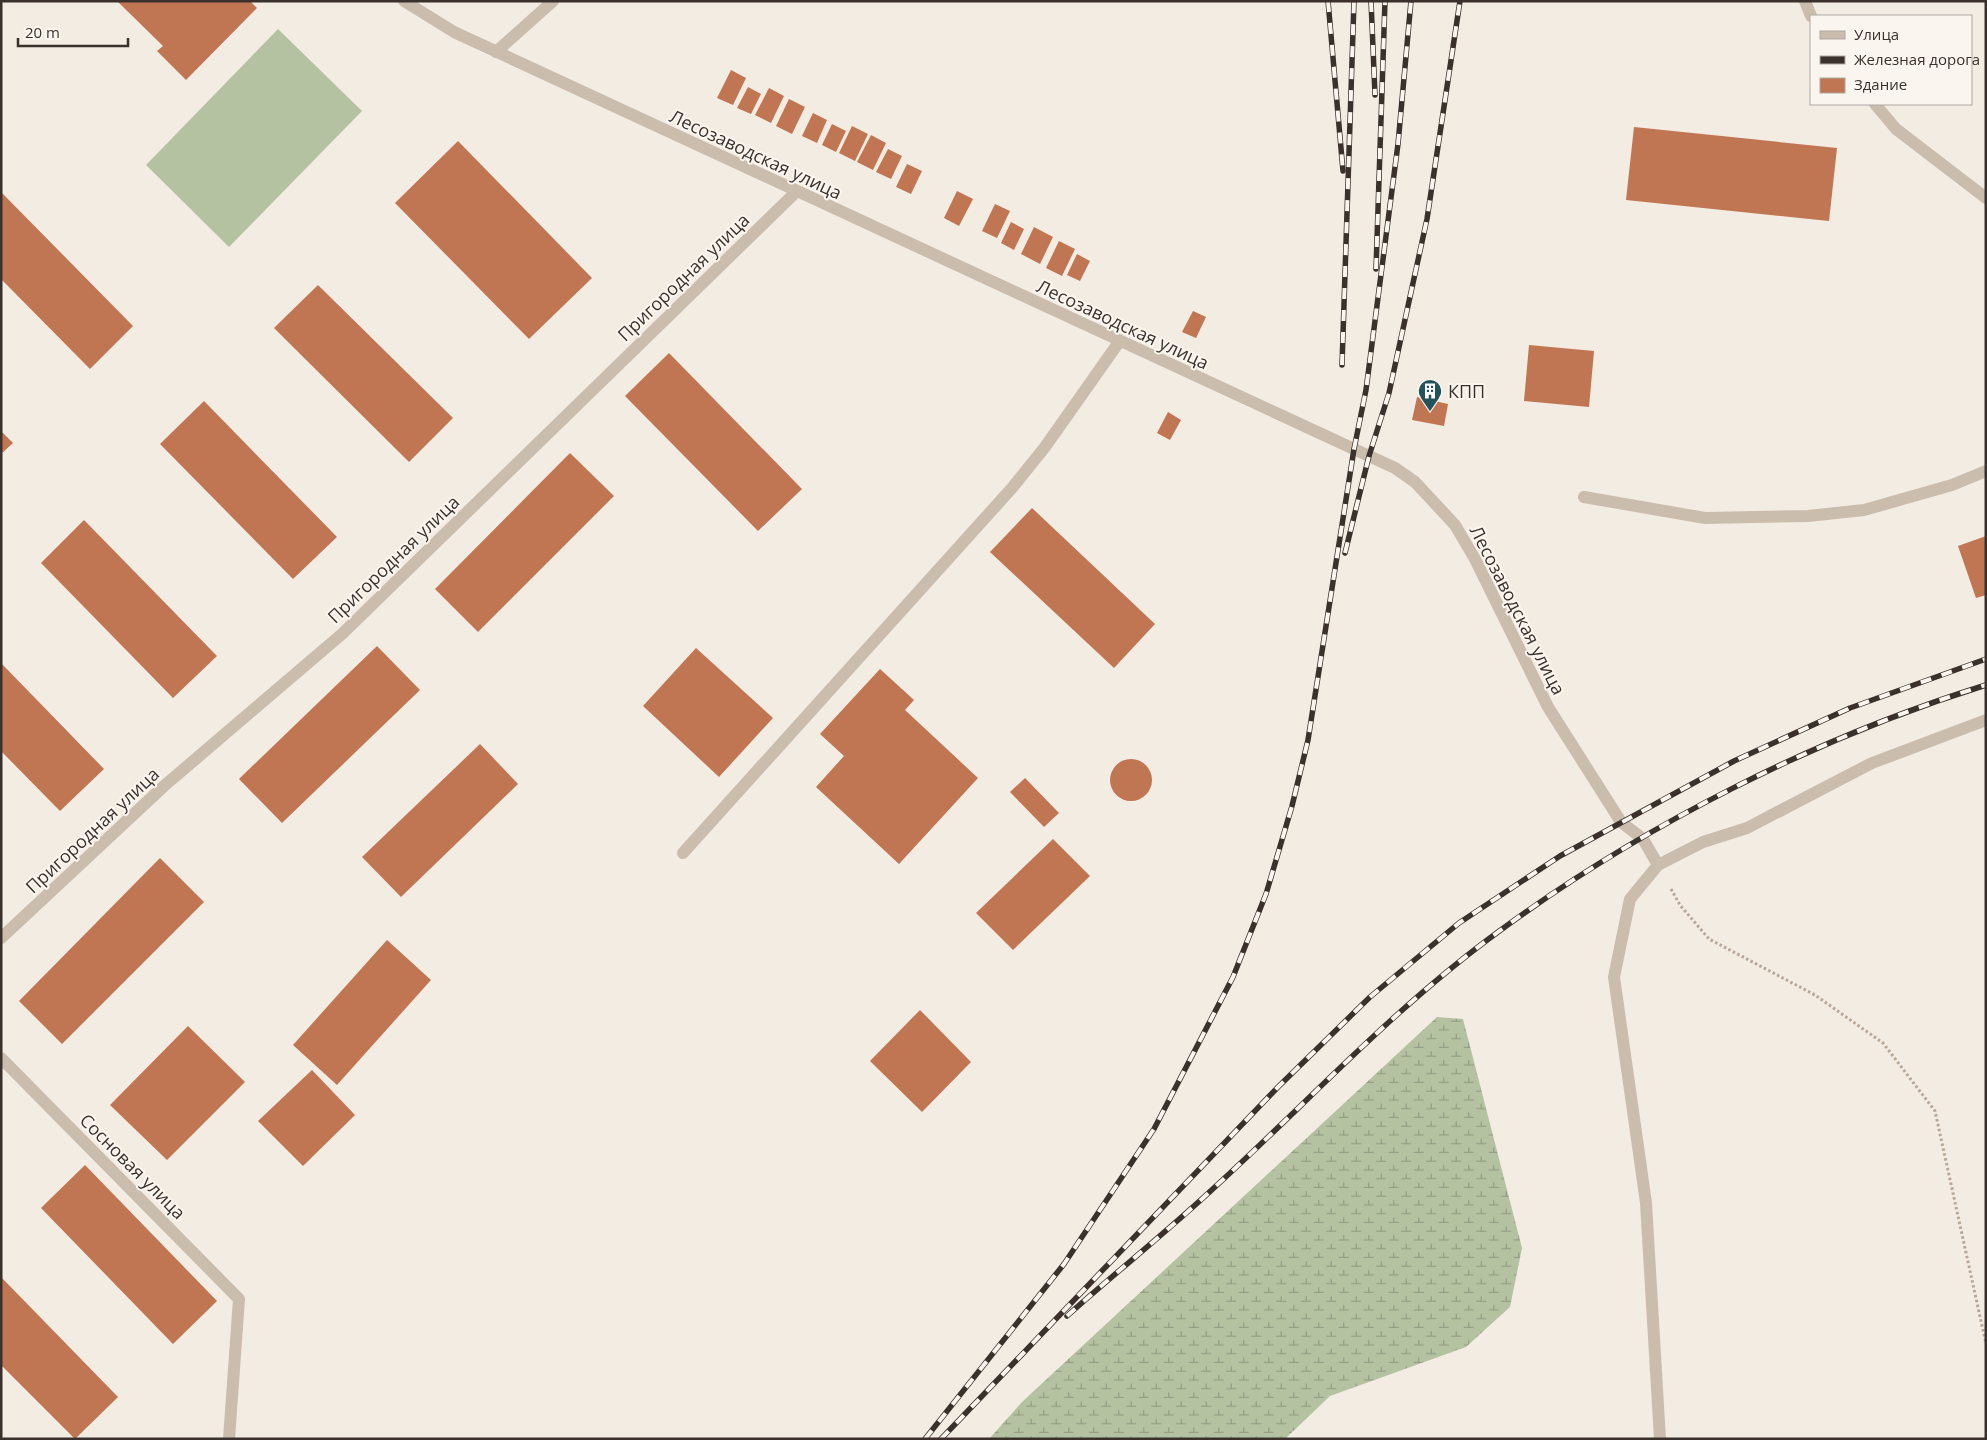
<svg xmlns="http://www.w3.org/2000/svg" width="1987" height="1440" font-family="'Open Sans',sans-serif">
  <defs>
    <pattern id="wetland-marsh" width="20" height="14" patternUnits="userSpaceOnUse" patternTransform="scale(1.25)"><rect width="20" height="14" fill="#b5c2a2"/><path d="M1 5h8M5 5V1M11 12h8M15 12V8" fill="none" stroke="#949e84"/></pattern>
  </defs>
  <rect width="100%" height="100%" fill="#f3ece2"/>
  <!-- wetland -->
  <path fill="url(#wetland-marsh)" d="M1437,1017l26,2 59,229 -12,59 -44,40 -136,49 -45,43h-296l33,-37z"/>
  <!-- garden -->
  <path fill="#b5c2a2" d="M278,29l84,82 -133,136 -83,-82z"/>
  <!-- building -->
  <g fill="#c07553">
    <path d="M117,1h133l7,7 -71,72 -29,-29 6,-5z"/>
    <path d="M731,70l15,8 -13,27 -16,-7z"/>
    <path d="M748,87l13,7 -10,20 -14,-6z"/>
    <path d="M769,88l15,8 -13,27 -16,-8z"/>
    <path d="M789,99l16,8 -13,27 -16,-8z"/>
    <path d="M813,113l14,7 -10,23 -15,-7z"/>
    <path d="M832,124l14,7 -10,21 -14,-7z"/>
    <path d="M852,126l16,8 -13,27 -16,-8z"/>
    <path d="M1634,127l203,21 -8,73 -203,-21z"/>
    <path d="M871,135l15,8 -13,27 -16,-8z"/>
    <path d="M458,141l134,137 -63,61 -134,-136z"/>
    <path d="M888,149l14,7 -11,23 -15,-7z"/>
    <path d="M907,164l15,7 -11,23 -15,-7z"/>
    <path d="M957,191l16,8 -14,27 -15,-8z"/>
    <path d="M1,192l132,134 -43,43 -89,-90z"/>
    <path d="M995,204l15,7 -13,27 -15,-7z"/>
    <path d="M1011,222l13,7 -10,21 -13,-7z"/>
    <path d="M1034,227l19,10 -13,27 -19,-10z"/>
    <path d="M1059,241l16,8 -13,27 -16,-8z"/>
    <path d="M1077,254l13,7 -10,20 -13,-6z"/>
    <path d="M318,285l135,133 -44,44 -135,-134z"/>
    <path d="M1193,311l13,6 -10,21 -14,-6z"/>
    <path d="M1529,345l65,6 -5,56 -65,-6z"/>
    <path d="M669,353l133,136 -44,42 -133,-135z"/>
    <path d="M1417,397l31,7 -4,22 -32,-6z"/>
    <path d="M204,401l133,136 -44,42 -133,-135z"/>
    <path d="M1168,412l13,8 -11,20 -13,-7z"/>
    <path d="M1,431l12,12 -12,11z"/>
    <path d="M570,453l44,43 -136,136 -43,-43z"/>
    <path d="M1032,508l123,116 -41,44 -124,-116z"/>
    <path d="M84,520l133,136 -44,42 -132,-135z"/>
    <path d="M1986,536v59l-10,3 -18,-52z"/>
    <path d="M377,646l43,44 -138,133 -43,-44z"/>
    <path d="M696,648l77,70 -54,59 -76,-71z"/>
    <path d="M1,663l103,106 -44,42 -59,-60z"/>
    <path d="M880,669l34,31 -9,10 73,68 -79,86 -83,-77 28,-31 -24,-22z"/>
    <path d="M480,744l38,40 -117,113 -39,-40z"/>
    <circle cx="1131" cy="780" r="21"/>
    <path d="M1025,778l34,35 -15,14 -34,-35z"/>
    <path d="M1053,839l37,37 -77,74 -37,-37z"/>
    <path d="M160,858l44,44 -142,142 -43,-43z"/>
    <path d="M387,940l44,40 -94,105 -44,-40z"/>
    <path d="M920,1010l51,52 -49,50 -52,-51z"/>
    <path d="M188,1026l57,56 -78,78 -57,-55z"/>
    <path d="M312,1070l43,45 -52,51 -45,-45z"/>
    <path d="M85,1165l132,136 -44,43 -132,-136z"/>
    <path d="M1,1277l117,120 -43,42 -74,-74z"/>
  </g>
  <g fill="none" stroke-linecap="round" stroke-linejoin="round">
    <!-- path -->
    <path stroke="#b7a798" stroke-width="3" stroke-dasharray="2.5 2.5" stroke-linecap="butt" d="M1671,889l9,16 29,34 106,56 68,48 52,68 51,233"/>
    <!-- service -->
    <g stroke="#cbbdae" stroke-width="12">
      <path d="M1805,1l6,15"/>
      <path d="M496,52l57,-51"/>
      <path d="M1875,104l21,25 90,69"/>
      <path d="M1584,497l121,21 103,-2 56,-6 88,-25 34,-14"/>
      <path d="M683,853l329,-365 33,-41 74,-105"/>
      <path d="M1660,1439l-14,-236 -32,-226 16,-78 28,-34 45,-23 44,-14 125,-65 114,-43"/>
    </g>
    <!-- minor -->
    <g stroke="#cbbdae" stroke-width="12">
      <path d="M404,1l50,31 941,436 20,14 40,43 20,34 73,148 73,115 22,17 15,26"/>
      <path d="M1,938l163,-152 178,-152 454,-442"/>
      <path d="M1,1058l238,241 -10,140"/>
    </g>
    <!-- rail casing -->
    <g stroke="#3a312c" stroke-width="5.5">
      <g id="rail">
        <path d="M1328,1l15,170"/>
        <path d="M1371,1l4,94"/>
        <path d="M1376,269l9,-268"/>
        <path d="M1342,365l12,-364"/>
        <path d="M1345,553l24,-97 20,-63 38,-174 33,-218"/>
        <path d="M1067,1316c49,-44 101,-85 149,-130 94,-86 178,-178 282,-254 144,-106 317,-194 488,-247"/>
        <path d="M925,1439l139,-175 90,-135 79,-152 33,-83 26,-88 16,-66 46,-291 12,-59 32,-246 13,-143"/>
        <path d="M941,1439l337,-352 92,-90 89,-74 101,-67 174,-95 116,-53 136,-49"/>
      </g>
    </g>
    <!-- rail -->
    <use href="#rail" stroke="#faf6ef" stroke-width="4" stroke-dasharray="11" stroke-linecap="butt"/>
  </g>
  <!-- icons -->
  <defs>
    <g id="building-pin" transform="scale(1.25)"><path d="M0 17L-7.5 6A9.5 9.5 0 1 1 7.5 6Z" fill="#23525a" stroke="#faf6ef"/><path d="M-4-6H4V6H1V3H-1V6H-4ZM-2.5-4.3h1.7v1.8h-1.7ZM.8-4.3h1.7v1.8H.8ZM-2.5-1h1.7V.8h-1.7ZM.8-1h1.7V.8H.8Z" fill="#fff"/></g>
  </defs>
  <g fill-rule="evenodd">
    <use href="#building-pin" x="1430" y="391"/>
  </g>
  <g text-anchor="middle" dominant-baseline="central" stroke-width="4" stroke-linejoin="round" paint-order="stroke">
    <!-- street labels -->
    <g font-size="18" fill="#3a312c" stroke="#faf6ef">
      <text transform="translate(756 154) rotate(25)">Лесозаводская улица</text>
      <text transform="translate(683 277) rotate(-44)">Пригородная улица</text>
      <text transform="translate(1123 324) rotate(25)">Лесозаводская улица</text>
      <text transform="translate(393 559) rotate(-44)">Пригородная улица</text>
      <text transform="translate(1518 610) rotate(63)">Лесозаводская улица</text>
      <text transform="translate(92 830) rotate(-43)">Пригородная улица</text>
      <text transform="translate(133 1166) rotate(45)">Сосновая улица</text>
    </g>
    <!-- poi labels -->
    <g font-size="18" fill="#3a312c" stroke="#faf6ef" text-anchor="start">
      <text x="1448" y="391">КПП</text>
    </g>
  </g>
  <!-- border -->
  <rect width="1987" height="1440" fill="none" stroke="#3a312c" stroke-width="5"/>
  <!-- legend -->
  <rect x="1810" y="15" width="162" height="90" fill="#faf6ef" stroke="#ada7a1"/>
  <rect x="1820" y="31" width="25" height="8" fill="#cbbdae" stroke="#ada7a1"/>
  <text x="1854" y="40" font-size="15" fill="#3a312c">Улица</text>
  <rect x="1820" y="56" width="25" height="8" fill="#3a312c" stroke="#ada7a1"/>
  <text x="1854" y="65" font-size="15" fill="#3a312c">Железная дорога</text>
  <rect x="1820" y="78" width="25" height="15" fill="#c07553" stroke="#ada7a1"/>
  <text x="1854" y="90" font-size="15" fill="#3a312c">Здание</text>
  <!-- scale -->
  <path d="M18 38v8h110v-8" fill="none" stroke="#3a312c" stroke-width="2.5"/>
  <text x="25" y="38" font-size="15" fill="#3a312c" stroke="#faf6ef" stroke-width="4" paint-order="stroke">20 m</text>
</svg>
